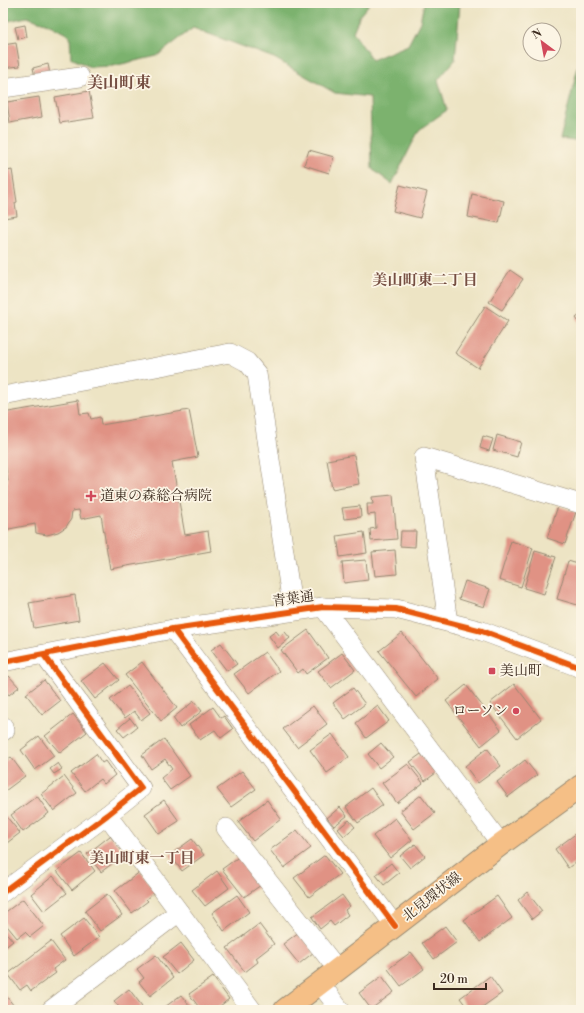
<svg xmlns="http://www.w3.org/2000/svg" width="584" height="1013" font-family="'Libre Bodoni','Noto Serif JP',serif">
  <rect width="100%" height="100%" fill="#fcf5e5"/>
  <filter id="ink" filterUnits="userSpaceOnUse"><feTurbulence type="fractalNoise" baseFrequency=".025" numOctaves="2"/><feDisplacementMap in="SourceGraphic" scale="8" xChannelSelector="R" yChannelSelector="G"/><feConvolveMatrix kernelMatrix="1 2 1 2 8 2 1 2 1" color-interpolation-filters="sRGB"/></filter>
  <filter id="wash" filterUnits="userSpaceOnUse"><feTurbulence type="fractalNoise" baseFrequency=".012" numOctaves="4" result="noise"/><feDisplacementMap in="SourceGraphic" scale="16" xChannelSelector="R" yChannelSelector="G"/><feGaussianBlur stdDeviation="0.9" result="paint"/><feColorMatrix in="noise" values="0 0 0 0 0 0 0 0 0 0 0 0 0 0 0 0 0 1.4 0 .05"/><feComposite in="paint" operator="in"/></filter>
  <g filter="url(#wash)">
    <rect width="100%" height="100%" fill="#ede4c4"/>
    <!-- forest -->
    <g fill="#7bb26e" stroke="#5b6e46">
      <path d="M3,3h367l-10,12 -7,17 19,28 36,-15 12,-23 4,-19h36l-5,57 -17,20 9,30 -28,20 -27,54 -20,-15 -2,-72 -35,-4 -61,-35 -81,-30 -36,28 -44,10 -23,1 -19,-9 -1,-22 -22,-12 -21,-7 -24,5z"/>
      <path d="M581,54v88l-21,-3 20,-80z"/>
    </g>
    <g id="blocks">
      <!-- building -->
      <g fill="#e09284">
        <path d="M25,25l2,12 -9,2 -3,-12z"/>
        <path d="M16,43l4,23 -17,2v-23z"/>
        <path d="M48,64l2,10 -15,3 -2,-9z"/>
        <path d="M89,91l5,27 -34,5 -5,-26z"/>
        <path d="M39,97l3,20 -32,6 -3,-21z"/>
        <path d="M309,150l25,7 -5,16 -25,-8z"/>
        <path d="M12,170l5,32 -2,1 2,13 -14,2v-46z"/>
        <path d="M400,185l27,7 -7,26 -27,-7z"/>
        <path d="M472,194l32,7 -5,22 -31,-6z"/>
        <path d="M510,270l13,9 -21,31 -13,-8z"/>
        <path d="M485,306l23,15 -30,47 -23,-15z"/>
        <path d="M581,314v11l-5,-7z"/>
        <path d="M78,400l2,14 9,-1 2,6 9,-2 1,8 88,-15 9,47 -26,5 13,73 23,-4 3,20 -101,18 -9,-54 -20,4 -2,-9 -7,1 -1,8 -5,8 -8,5 -11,3 -11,-2 -1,-9 -31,6 -1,-48 5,-1 -5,-30v-38z"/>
        <path d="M497,435l24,7 -4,15 -24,-7z"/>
        <path d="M483,436l10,3 -4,12 -9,-3z"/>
        <path d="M354,455l5,29 -27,5 -5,-29z"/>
        <path d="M393,495l4,44 -26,2 -1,-12 6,-1 -1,-14 -7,1 -1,-11h6l-1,-7z"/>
        <path d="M360,506l1,11 -17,2 -2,-11z"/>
        <path d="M558,506l18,6 -11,32 -18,-6z"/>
        <path d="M401,531h15l-1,16 -15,-1z"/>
        <path d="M364,532l3,21 -27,4 -3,-21z"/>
        <path d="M511,541l22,7 -12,39 -22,-7z"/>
        <path d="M395,550l2,24 -22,2 -3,-24z"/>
        <path d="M535,551l21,6 -12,37 -20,-6z"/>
        <path d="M366,560l2,20 -24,3 -2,-21z"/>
        <path d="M568,561l13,4v41l-24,-7z"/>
        <path d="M465,581l25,8 -6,18 -25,-8z"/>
        <path d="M75,595l4,25 -45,8 -5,-25z"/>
        <path d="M308,630l20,28 -22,16 -3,-5 -5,4 -17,-23z"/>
        <path d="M276,631l4,5 5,-4 5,6 -12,10 -9,-12z"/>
        <path d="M402,633l36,46 -22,18 -37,-46z"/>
        <path d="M221,643l16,21 -10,7 -16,-21z"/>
        <path d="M265,652l14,19 -30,22 -15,-19z"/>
        <path d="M342,653l13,17 -24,18 -13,-17z"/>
        <path d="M142,662l35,46 -16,13 -36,-46z"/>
        <path d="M105,663l14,17 -24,19 -14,-18z"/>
        <path d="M9,676l10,11 -10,8 -6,-7v-8z"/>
        <path d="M44,680l16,21 -18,14 -16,-21z"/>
        <path d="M514,684l27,35 -24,19 -27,-35z"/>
        <path d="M466,685l35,45 -20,16 -35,-45z"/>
        <path d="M128,686l22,27 -9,7 -7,-9 -9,7 -15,-18z"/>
        <path d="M353,688l12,16 -20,15 -12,-16z"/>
        <path d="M194,701l8,10 -22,17 -7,-10z"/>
        <path d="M313,706l14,18 -30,23 -14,-18z"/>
        <path d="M378,706l11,15 -23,17 -10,-15z"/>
        <path d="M213,707l8,11 3,-2 9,13 -12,9 -6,-8 -15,10 -11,-15z"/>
        <path d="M73,714l14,18 -27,21 -15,-17z"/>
        <path d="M130,718l7,9 -13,10 -7,-8z"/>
        <path d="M332,734l17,23 -22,16 -17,-23z"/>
        <path d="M39,736l15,20 -19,14 -14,-20z"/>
        <path d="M164,739l26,37 -20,14 -9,-12 11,-9 -7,-10 -14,10 -9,-14z"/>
        <path d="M381,743l12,14 -14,11 -11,-14z"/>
        <path d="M487,748l14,18 -23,17 -13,-17z"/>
        <path d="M96,754l6,9 3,-2 10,14 -11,9 -4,-5 -15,12 -14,-18z"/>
        <path d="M421,754l15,19 -11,8 -15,-19z"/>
        <path d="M11,757l14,19 -20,15 -2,-2v-26z"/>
        <path d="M525,760l12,15 -29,22 -11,-15z"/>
        <path d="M58,763l4,6 -8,5 -4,-5z"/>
        <path d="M408,764l15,19 -26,20 -15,-20z"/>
        <path d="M242,771l14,18 -25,18 -14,-18z"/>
        <path d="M64,776l13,17 -23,18 -13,-17z"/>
        <path d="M371,788l12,17 -25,18 -12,-16z"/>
        <path d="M421,795l14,18 -21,16 -14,-18z"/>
        <path d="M37,796l12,17 -26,19 -12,-17z"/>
        <path d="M164,800l15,21 -20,13 -14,-20z"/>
        <path d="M267,800l14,19 -28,22 -15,-19z"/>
        <path d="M340,807l7,9 -13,10 -7,-8z"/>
        <path d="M6,816l14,17 -17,13v-27z"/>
        <path d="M395,818l17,22 -22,18 -17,-22z"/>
        <path d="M349,820l6,7 -11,9 -6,-7z"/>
        <path d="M297,830l14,18 -27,20 -14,-18z"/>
        <path d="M581,830v28l-13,10 -13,-19z"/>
        <path d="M110,836l15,18 -24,18 -14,-18z"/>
        <path d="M192,839l12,16 -22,16 -12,-16z"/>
        <path d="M415,844l10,12 -15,12 -10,-12z"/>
        <path d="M81,853l14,18 -23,19 -15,-19z"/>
        <path d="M325,855l15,19 -31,23 -15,-19z"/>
        <path d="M240,856l21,29 -17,12 -22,-28z"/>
        <path d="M391,863l8,10 -15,12 -8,-10z"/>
        <path d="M141,871l15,20 -10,8 2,2 -16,12 -17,-22z"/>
        <path d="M217,871l12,17 -24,18 -13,-16z"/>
        <path d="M53,876l14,17 -23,18 -13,-17z"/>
        <path d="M527,892l15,19 -10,8 -14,-19z"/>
        <path d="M107,894l15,21 -22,16 -15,-20z"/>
        <path d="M237,895l12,17 -25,19 -12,-18z"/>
        <path d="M342,895l8,11 -5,4 3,5 -14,11 -4,-5 -10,8 -8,-12z"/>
        <path d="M497,896l15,22 -32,24 -16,-22z"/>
        <path d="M23,899l21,27 -14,11 -5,-5 -8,6 -14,-17v-7z"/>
        <path d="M84,918l15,19 -25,19 -14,-20z"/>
        <path d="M259,924l15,20 -18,14 2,4 -13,10 -18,-24z"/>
        <path d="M445,926l12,16 -23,17 -12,-16z"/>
        <path d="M3,929l10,12 -10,8z"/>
        <path d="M299,932l15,20 -15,12 -16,-20z"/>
        <path d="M51,941l14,19 -12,9 3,4 -25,18 -4,-6 -7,5 -12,-16z"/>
        <path d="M181,943l13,17 -17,14 -14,-17z"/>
        <path d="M411,952l13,17 -23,17 -13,-17z"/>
        <path d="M156,955l17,23 -23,18 -11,-14 5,-4 -7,-9z"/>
        <path d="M382,976l12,16 -23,17 -12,-16z"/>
        <path d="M490,976l12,17 -24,17h-9l-9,-12z"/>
        <path d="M213,977l16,22 -14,11h-14l-12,-16z"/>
        <path d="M129,989l13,17 -3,4h-24l4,-3 -5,-6z"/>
        <path d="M3,992l11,14 -5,4h-6z"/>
        <path d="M181,995l12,15h-32z"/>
      </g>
    </g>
  </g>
  <g filter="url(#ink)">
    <use href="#blocks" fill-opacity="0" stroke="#948771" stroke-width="1"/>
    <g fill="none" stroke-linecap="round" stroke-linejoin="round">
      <!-- minor casing -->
      <g stroke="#948771" stroke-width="20">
        <g id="minor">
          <path d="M3,88l77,-11"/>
          <path d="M3,396l227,-43 17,9 10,12 36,237"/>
          <path d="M323,607l178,237"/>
          <path d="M448,622l-24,-165 157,47"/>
          <path d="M173,629l222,297"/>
          <path d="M3,662l170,-33 150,-22 73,2 86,22 99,37"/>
          <path d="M3,726l2,4 -2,1"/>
          <path d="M107,815l145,195"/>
          <path d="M226,828l112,142"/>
          <path d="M3,892l104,-77 34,-27 -97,-133"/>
          <path d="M320,983l20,27"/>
          <path d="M51,1010l128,-98"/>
        </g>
      </g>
      <!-- major casing -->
      <g stroke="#948771" stroke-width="24">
        <path id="major" d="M285,1010l216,-166 80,-58"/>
      </g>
      <!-- minor -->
      <use href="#minor" stroke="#fff" stroke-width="19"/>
      <!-- major -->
      <use href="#major" stroke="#f5bf86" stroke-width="22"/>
      <!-- cycleway casing -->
      <g stroke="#fcf5e5" stroke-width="8">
        <g id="cycleway">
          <path d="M173,629l222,297"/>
          <path d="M3,662l170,-33 150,-22 73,2 86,22 99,37"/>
          <path d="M3,892l104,-77 34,-27 -97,-133"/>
        </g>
      </g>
      <!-- cycleway -->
      <use href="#cycleway" stroke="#e8590c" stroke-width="6"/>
    </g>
  </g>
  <!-- markers -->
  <g fill="#d1495b" stroke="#fcf5e5" stroke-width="1.5">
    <path d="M89 490h4v4h4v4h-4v4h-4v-4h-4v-4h4z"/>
    <rect x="488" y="667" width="8" height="8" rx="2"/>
    <circle cx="516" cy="711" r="4"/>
  </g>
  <g text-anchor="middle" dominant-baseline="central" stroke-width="3.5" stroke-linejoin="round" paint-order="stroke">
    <!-- poi labels -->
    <g font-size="14" fill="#3b2a1e" stroke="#fcf5e5" text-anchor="start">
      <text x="100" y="496">道東の森総合病院</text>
      <text x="500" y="671">美山町</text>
      <text x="508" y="711" text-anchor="end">ローソン</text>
    </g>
    <!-- street labels -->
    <g font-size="14" fill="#3b2a1e" stroke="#fcf5e5">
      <text transform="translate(293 599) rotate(-8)">青葉通</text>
      <text transform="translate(432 897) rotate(-38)">北見環状線</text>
    </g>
    <!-- neighbourhood labels -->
    <g font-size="15" font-weight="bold" fill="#754e42" stroke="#fcf5e5">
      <text x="425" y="280">美山町東二丁目</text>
      <text x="142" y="858">美山町東一丁目</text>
    </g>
    <!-- quarter labels -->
    <g font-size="16" font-weight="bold" fill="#754e42" stroke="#fcf5e5">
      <text x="119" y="83">美山町東</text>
    </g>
  </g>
  <!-- margin -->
  <rect width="584" height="1013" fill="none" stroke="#fcf5e5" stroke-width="16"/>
  <!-- north arrow -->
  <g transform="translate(542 42) rotate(328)"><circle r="19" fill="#fcf5e5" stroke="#afa495"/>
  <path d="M0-3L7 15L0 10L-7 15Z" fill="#d1495b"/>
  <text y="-6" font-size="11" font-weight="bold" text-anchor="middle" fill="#3b2a1e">N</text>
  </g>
  <!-- scale -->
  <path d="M434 983v6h52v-6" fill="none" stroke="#3b2a1e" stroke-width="2"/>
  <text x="440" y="983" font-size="12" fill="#3b2a1e" stroke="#fcf5e5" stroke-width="3" paint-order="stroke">20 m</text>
</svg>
